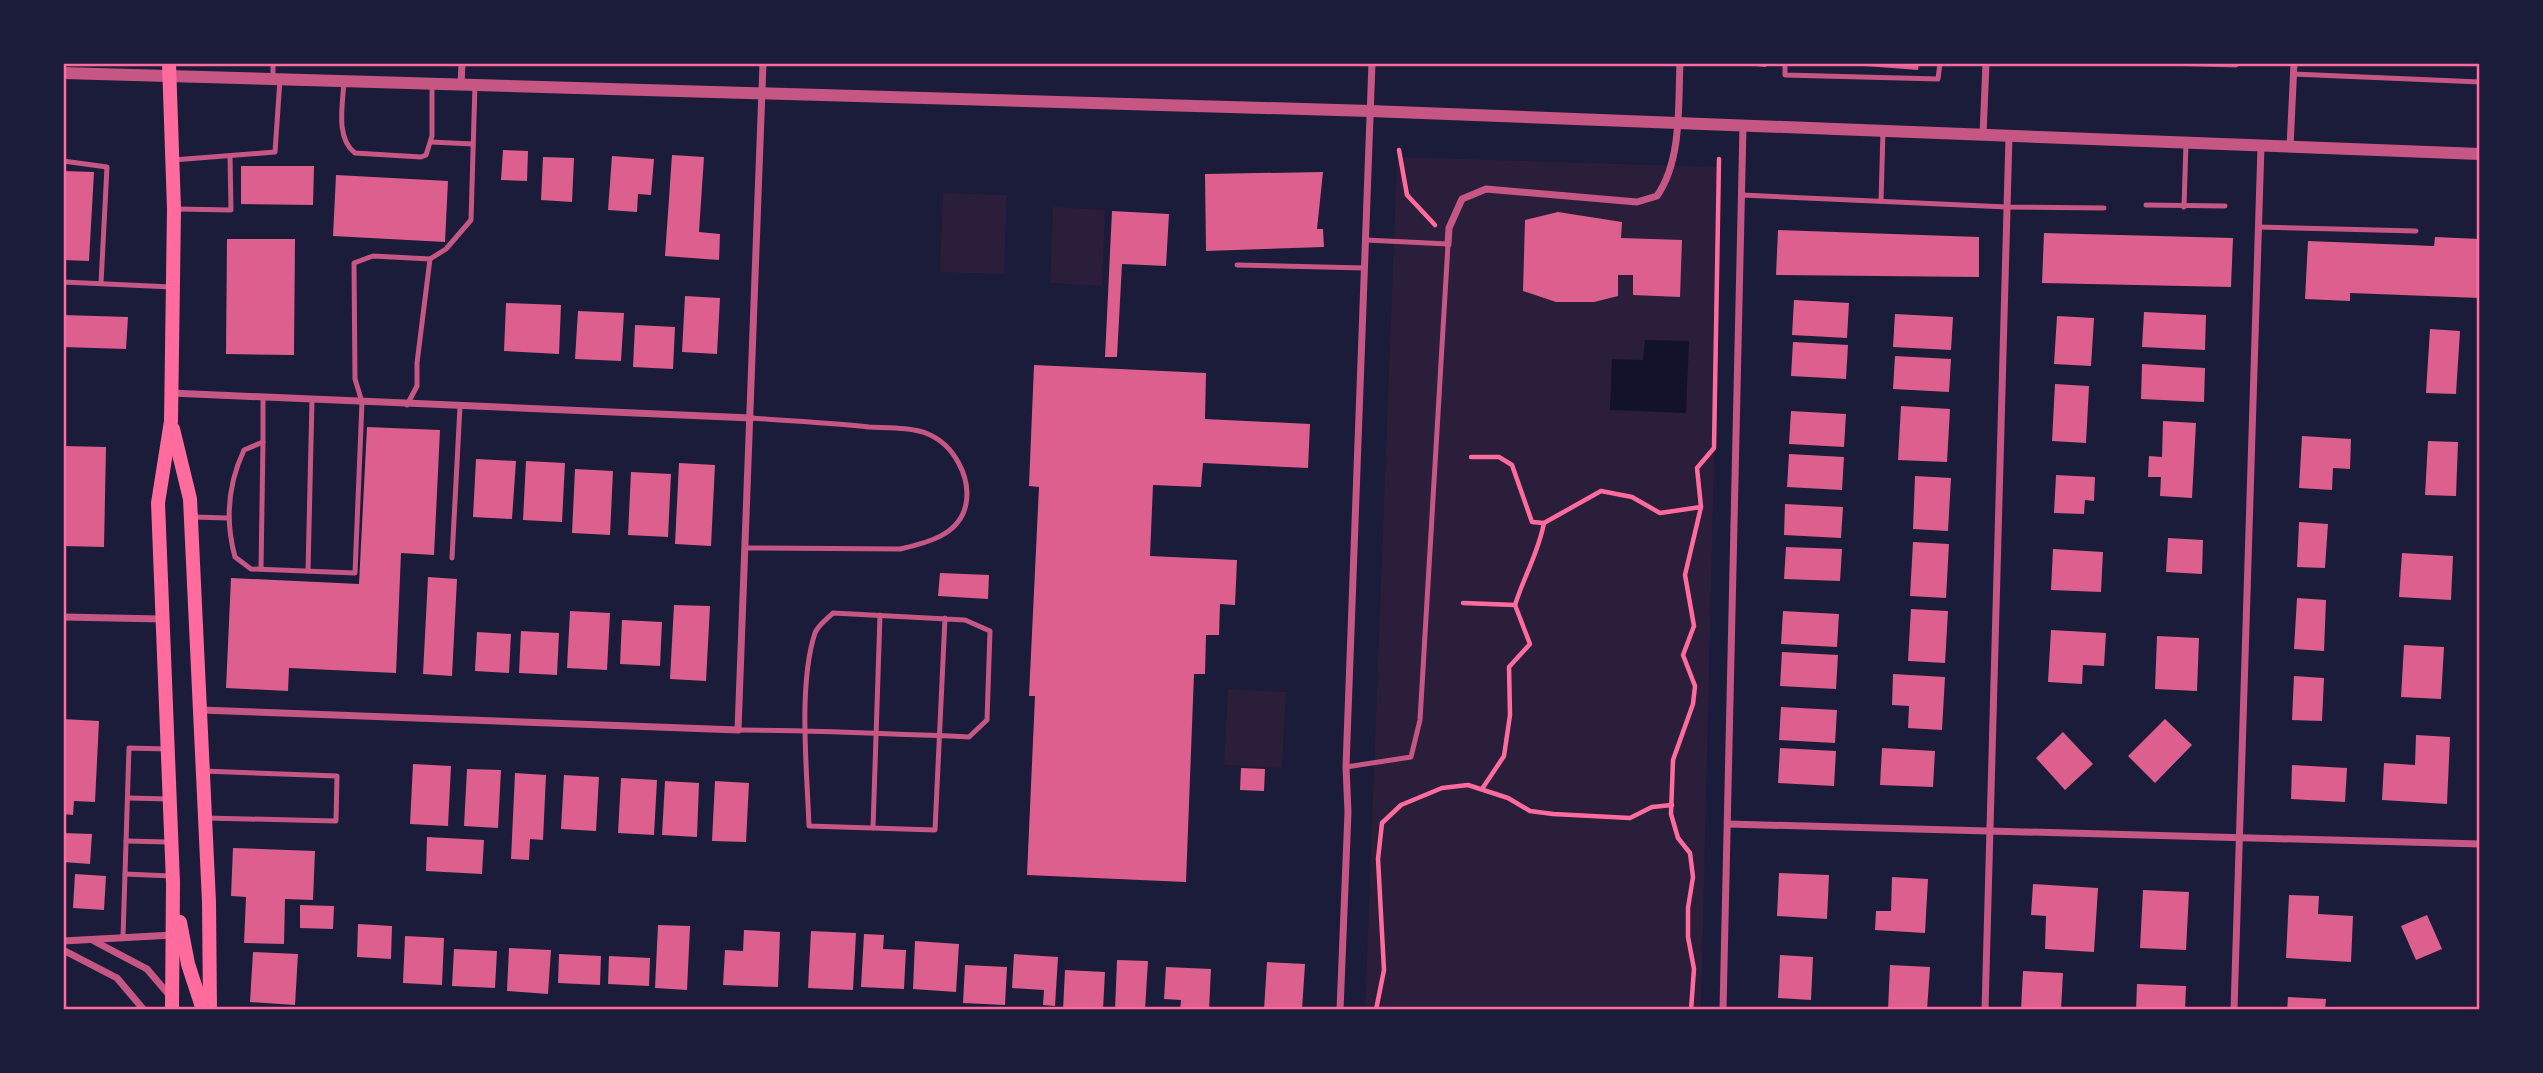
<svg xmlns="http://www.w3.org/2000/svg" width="2543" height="1073" font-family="Rubik,sans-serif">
  <rect width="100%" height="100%" fill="#1b1b3a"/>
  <!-- green -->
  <g fill="#2a1e3b">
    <path d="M1397,157l324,10 -20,843h-336z"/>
    <path d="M943,193l64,2 -3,79 -64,-2z"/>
    <path d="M1053,207l52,3 -3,76 -52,-3z"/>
    <path d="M1228,689l58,3 -4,76 -58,-3z"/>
  </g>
  <!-- water -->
  <path fill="#12122b" d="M1645,340l44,1 -3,72 -76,-3 2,-51 31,1z"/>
  <!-- building -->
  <g fill="#dd5f8e">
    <path d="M1723,63h44l-1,4z"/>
    <path d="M1826,63h93l-1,7z"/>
    <path d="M503,150l25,1 -1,30 -26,-1z"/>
    <path d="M672,155l32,2 -5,75 21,2 -1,26 -54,-4z"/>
    <path d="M612,156l42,3 -3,36 -13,-1 -1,18 -29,-2z"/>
    <path d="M543,157l31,1 -2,44 -31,-2z"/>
    <path d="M241,166h73l-1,39 -72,-1z"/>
    <path d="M63,171l31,1 -5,89 -26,-1z"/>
    <path d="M1323,172l-6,57h6l1,18 -118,4 -1,-77z"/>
    <path d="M336,175l112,6 -3,61 -112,-6z"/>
    <path d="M1112,211l57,3 -3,52 -44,-2 -5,93h-12z"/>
    <path d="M1558,212l64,10 -1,16 61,2 -2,57 -47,-2v-20h-15v21l-24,6h-38l-33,-11 2,-71z"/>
    <path d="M1778,230l201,7v40l-203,-2z"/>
    <path d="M2044,233l189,5 -2,49 -189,-4z"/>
    <path d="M2435,237l45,2v59l-130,-5v8l-45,-2 3,-58 126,5z"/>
    <path d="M227,239h68l-1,116 -68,-1z"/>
    <path d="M685,296l35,2 -3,56 -35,-2z"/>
    <path d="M1794,300l55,3 -2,35 -55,-3z"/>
    <path d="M506,303l55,2 -2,49 -55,-3z"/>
    <path d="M578,311l46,2 -3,48 -46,-2z"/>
    <path d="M2144,312l62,3 -1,35 -63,-3z"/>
    <path d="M1895,314l58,3 -2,33 -58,-3z"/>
    <path d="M63,315l65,2 -2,32 -63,-2z"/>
    <path d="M2057,316l37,2 -3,48 -37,-2z"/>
    <path d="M635,325l40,2 -2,42 -40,-2z"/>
    <path d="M2430,329l30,2 -4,63 -30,-1z"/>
    <path d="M1793,342l55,3 -2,34 -55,-3z"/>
    <path d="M1895,356l56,3 -2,33 -56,-3z"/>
    <path d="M2142,364l63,4 -1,34 -63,-3z"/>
    <path d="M1034,365l172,8 -1,46 105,5 -2,44 -105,-5 -2,24 -48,-2 -3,71 87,4 -2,45 -15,-1 -1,31h-13l-1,39h-11l-8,208 -159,-7 8,-179h-6l10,-209 -10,-1z"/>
    <path d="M2055,384l34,2 -3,57 -34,-2z"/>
    <path d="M1901,406l49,3 -3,53 -49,-2z"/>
    <path d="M1791,411l55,3 -2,33 -55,-3z"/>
    <path d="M2163,421l33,2 -4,75 -32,-2 1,-19h-13l1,-21 13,1z"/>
    <path d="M367,427l73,3 -6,125 -33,-2 -5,120 -107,-5 -1,23 -62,-3 5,-110 128,6z"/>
    <path d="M2302,436l49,3 -1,30 -17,-1 -1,22 -33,-2z"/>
    <path d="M2428,441l30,1 -2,54 -31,-1z"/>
    <path d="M63,446l43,1 -2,100 -41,-1z"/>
    <path d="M1789,454l55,3 -2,33 -55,-3z"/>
    <path d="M476,459l40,2 -4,58 -39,-2z"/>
    <path d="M526,461l39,2 -3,59 -39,-2z"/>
    <path d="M679,463l36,2 -4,81 -36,-2z"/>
    <path d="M575,469l38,2 -3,64 -38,-2z"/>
    <path d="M631,472l40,2 -3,63 -40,-2z"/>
    <path d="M2056,475l39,2 -1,24 -9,-1 -1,14 -30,-1z"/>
    <path d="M1915,476l36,2 -3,53 -35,-2z"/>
    <path d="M1785,504l58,3 -2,31 -57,-3z"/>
    <path d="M2299,522l29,2 -3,44 -28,-1z"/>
    <path d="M2168,538l35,2 -1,34 -36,-2z"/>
    <path d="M1913,542l36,2 -3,54 -36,-2z"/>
    <path d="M1786,547l56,2 -2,32 -56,-2z"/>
    <path d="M2053,549l50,3 -2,40 -50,-2z"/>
    <path d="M2402,553l51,3 -2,44 -52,-3z"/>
    <path d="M940,573l49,2 -1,24 -50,-3z"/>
    <path d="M428,577l29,2 -5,97 -29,-2z"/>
    <path d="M2297,598l29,2 -2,51 -30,-2z"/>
    <path d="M674,605l36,1 -4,75 -36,-2z"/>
    <path d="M1911,609l37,2 -3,52 -37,-2z"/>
    <path d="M570,611l40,2 -3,57 -40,-2z"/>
    <path d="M1783,611l56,3 -2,33 -56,-3z"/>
    <path d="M622,620l40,2 -2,44 -40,-2z"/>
    <path d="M2051,630l55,3 -2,33 -21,-1 -1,19 -34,-2z"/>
    <path d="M521,631l38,2 -2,42 -38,-2z"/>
    <path d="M477,632l34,2 -2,39 -34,-2z"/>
    <path d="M2157,636l42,2 -2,53 -42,-2z"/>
    <path d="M2404,645l40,2 -3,52 -40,-2z"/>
    <path d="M1782,652l56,3 -2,34 -56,-3z"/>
    <path d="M1893,674l52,3 -3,53 -34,-2 1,-22 -17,-1z"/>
    <path d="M2294,676l30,2 -2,43 -30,-1z"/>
    <path d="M1781,707l56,3 -2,33 -56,-3z"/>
    <path d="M63,719l36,2 -4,81 -21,-1 -1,14 -10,-1z"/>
    <path d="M2165,719l27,26 -37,38 -27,-27z"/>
    <path d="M2063,732l30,32 -28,26 -29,-32z"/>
    <path d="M2416,735l34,2 -3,67 -65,-4 2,-37 31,2z"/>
    <path d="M1780,748l56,3 -2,35 -56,-3z"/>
    <path d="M1882,748l53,3 -2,36 -53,-2z"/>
    <path d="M413,764l38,2 -3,60 -38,-2z"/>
    <path d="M2292,765l55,3 -2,34 -54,-3z"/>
    <path d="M1241,768l24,1 -1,22 -24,-1z"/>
    <path d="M467,769l34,1 -3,58 -34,-2z"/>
    <path d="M515,773l31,2 -3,65 -13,-1 -1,21 -18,-1z"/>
    <path d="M564,775l35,2 -3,54 -35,-2z"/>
    <path d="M621,778l36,2 -3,55 -36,-2z"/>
    <path d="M665,781l34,2 -2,54 -35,-2z"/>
    <path d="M715,781l34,2 -3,59 -34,-1z"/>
    <path d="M63,833l29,1 -2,30 -27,-2z"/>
    <path d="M427,837l57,3 -2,34 -56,-3z"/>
    <path d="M233,848l82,3 -2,49 -28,-1 -1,45 -40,-1 2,-46 -15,-1z"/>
    <path d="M1779,873l50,2 -2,44 -50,-3z"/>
    <path d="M75,874l31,2 -2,34 -31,-2z"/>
    <path d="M1892,877l36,2 -3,54 -50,-3 1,-19h15z"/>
    <path d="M2033,884l65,4 -4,64 -49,-3 1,-33 -15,-1z"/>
    <path d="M2143,890l46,2 -3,58 -46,-2z"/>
    <path d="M2289,895l30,1 -1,18 35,2 -2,46 -65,-4z"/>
    <path d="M300,905l34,1 -1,23 -33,-1z"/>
    <path d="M2427,915l15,34 -26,11 -15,-34z"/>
    <path d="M358,924l34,2 -1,33 -34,-2z"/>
    <path d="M658,925l32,1 -3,64 -32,-2z"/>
    <path d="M744,930l36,2 -2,55 -55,-2 2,-35 18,1z"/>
    <path d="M811,931l45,2 -3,57 -45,-2z"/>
    <path d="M864,934l20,1 -1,14 23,1 -2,39 -43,-2z"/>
    <path d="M405,936l39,2 -2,47 -39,-2z"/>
    <path d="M915,941l44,3 -3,48 -43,-3z"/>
    <path d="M509,948l42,2 -3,44 -41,-3z"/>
    <path d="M454,949l43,2 -2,37 -43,-2z"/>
    <path d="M253,952l45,2 -3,51 -45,-3z"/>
    <path d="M559,954l42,2 -1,29 -42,-2z"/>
    <path d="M1014,954l44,3 -3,49 -12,-1 1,-15 -32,-2z"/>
    <path d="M1780,955l33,2 -2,43 -33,-2z"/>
    <path d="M609,956l41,2 -1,28 -41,-2z"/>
    <path d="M1117,960l31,1 -3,49h-30z"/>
    <path d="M1267,962l38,2 -3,46h-38z"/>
    <path d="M965,965l42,2 -2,38 -42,-2z"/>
    <path d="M1890,965l40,2 -3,43h-39z"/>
    <path d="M1166,967l45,2 -2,41h-29l1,-10 -17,-1z"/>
    <path d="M1065,970l40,2 -2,38h-40z"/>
    <path d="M2023,971l40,2 -2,37h-40z"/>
    <path d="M2137,984l49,2 -1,24h-49z"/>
    <path d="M2288,997l38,2 -1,11h-38z"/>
  </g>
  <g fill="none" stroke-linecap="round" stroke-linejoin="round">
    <!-- path -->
    <g stroke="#ff6b9d" stroke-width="4.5">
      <path d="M1399,150l8,45 28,30"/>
      <path d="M1471,457h28l13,8 20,57 12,1 57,-32 31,6 28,16 41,-6 -16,68 9,51 -11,29 12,31 -2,18 -20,56 -2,54 7,24 12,15 3,24 -5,31v29l6,32 -3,41"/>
      <path d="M1701,507l-4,-39 17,-20 5,-289"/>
      <path d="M1463,603l52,2 15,39 -21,23 1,48 -6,41 -22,33"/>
      <path d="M1515,605c9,-29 23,-51 29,-82"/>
      <path d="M1376,1010l8,-40 -6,-111 4,-36 19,-18 41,-17 26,-3 40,13 22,13 23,3 77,4 22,-11 20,-2"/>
    </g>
    <!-- service -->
    <g stroke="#c65784" stroke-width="5">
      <path d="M273,63v16"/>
      <path d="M1785,63v12l153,4 2,-16"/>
      <path d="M2168,63l68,2"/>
      <path d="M2293,74l187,8"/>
      <path d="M344,81c-1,22 -9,57 11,72l66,4 5,-2 6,-19v-52"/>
      <path d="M431,142l42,2"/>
      <path d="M173,160l102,-8 5,-73"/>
      <path d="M63,161l44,6 -6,116"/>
      <path d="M1742,195l265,12 97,1"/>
      <path d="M1881,201l2,-70"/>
      <path d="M2146,205l79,1"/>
      <path d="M2184,207l2,-64"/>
      <path d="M176,209l55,1 -1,-54"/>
      <path d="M2258,227l158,4"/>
      <path d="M430,259l16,-10 25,-29 4,-135"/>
      <path d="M1237,265l127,3"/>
      <path d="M63,282l109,5"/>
      <path d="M263,398v44l-19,8c-16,34 -19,70 -9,107l16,12 104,4 7,-171 -7,-23 -1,-116 19,-7 57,3 -13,104v23l-10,19"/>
      <path d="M193,517l35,1"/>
      <path d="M745,548l155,1c27,-6 60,-14 66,-45 5,-27 -12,-59 -38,-70 -17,-7 -41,-6 -59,-7 -39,-4 -79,-6 -118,-9"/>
      <path d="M452,558l8,-152"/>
      <path d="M261,569l2,-127"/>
      <path d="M308,571l4,-172"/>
      <path d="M738,730c77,0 154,4 231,7l18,-17 3,-89 -25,-11 -132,-7c-6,6 -15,12 -18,20 -17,52 -8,137 -6,193l126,4 10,-212"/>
      <path d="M1346,767l65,-10 9,-37 28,-476 -82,-4"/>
      <path d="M203,771l134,5 -1,45 -130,-3"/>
      <path d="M128,798l41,1"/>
      <path d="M873,828l7,-213"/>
      <path d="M126,841l42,1"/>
      <path d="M125,874l46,2"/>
      <path d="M123,937l6,-189 37,1"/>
    </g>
    <!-- minor -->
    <g stroke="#c65784" stroke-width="7">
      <path d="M461,85l1,-22"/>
      <path d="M1983,135l3,-72"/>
      <path d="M2290,147l4,-84"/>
      <path d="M1448,244l1,-16 13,-29 24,-10 151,13 20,-6c25,-36 21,-90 23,-133"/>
      <path d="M171,393l580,25"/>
      <path d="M63,617l99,2"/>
      <path d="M200,710l538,20 25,-667"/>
      <path d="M1728,824l752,20"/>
      <path d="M63,941l110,-6"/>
      <path d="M94,941l53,28 23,27"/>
      <path d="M63,950l54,28 27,32"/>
      <path d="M1340,1010l8,-198 -2,-45 26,-704"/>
      <path d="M1723,1010l20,-884"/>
      <path d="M1985,1010l24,-874"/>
      <path d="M2234,1010l27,-864"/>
    </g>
    <!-- tertiary -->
    <path stroke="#c65784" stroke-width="12" d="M63,73l1307,38 1110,43"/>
    <!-- secondary -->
    <g stroke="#ff6b9d" stroke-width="14">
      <path d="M169,63l5,146 -3,212 -13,82 15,380 -1,127"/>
      <path d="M173,429l17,70 19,403 1,108"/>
      <path d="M180,922l8,42 15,46"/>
    </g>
  </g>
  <!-- border -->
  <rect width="2543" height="1073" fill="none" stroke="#1b1b3a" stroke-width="130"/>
  <rect x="65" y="65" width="2413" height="943" fill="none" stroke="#ff6b9d" stroke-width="2.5"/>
</svg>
